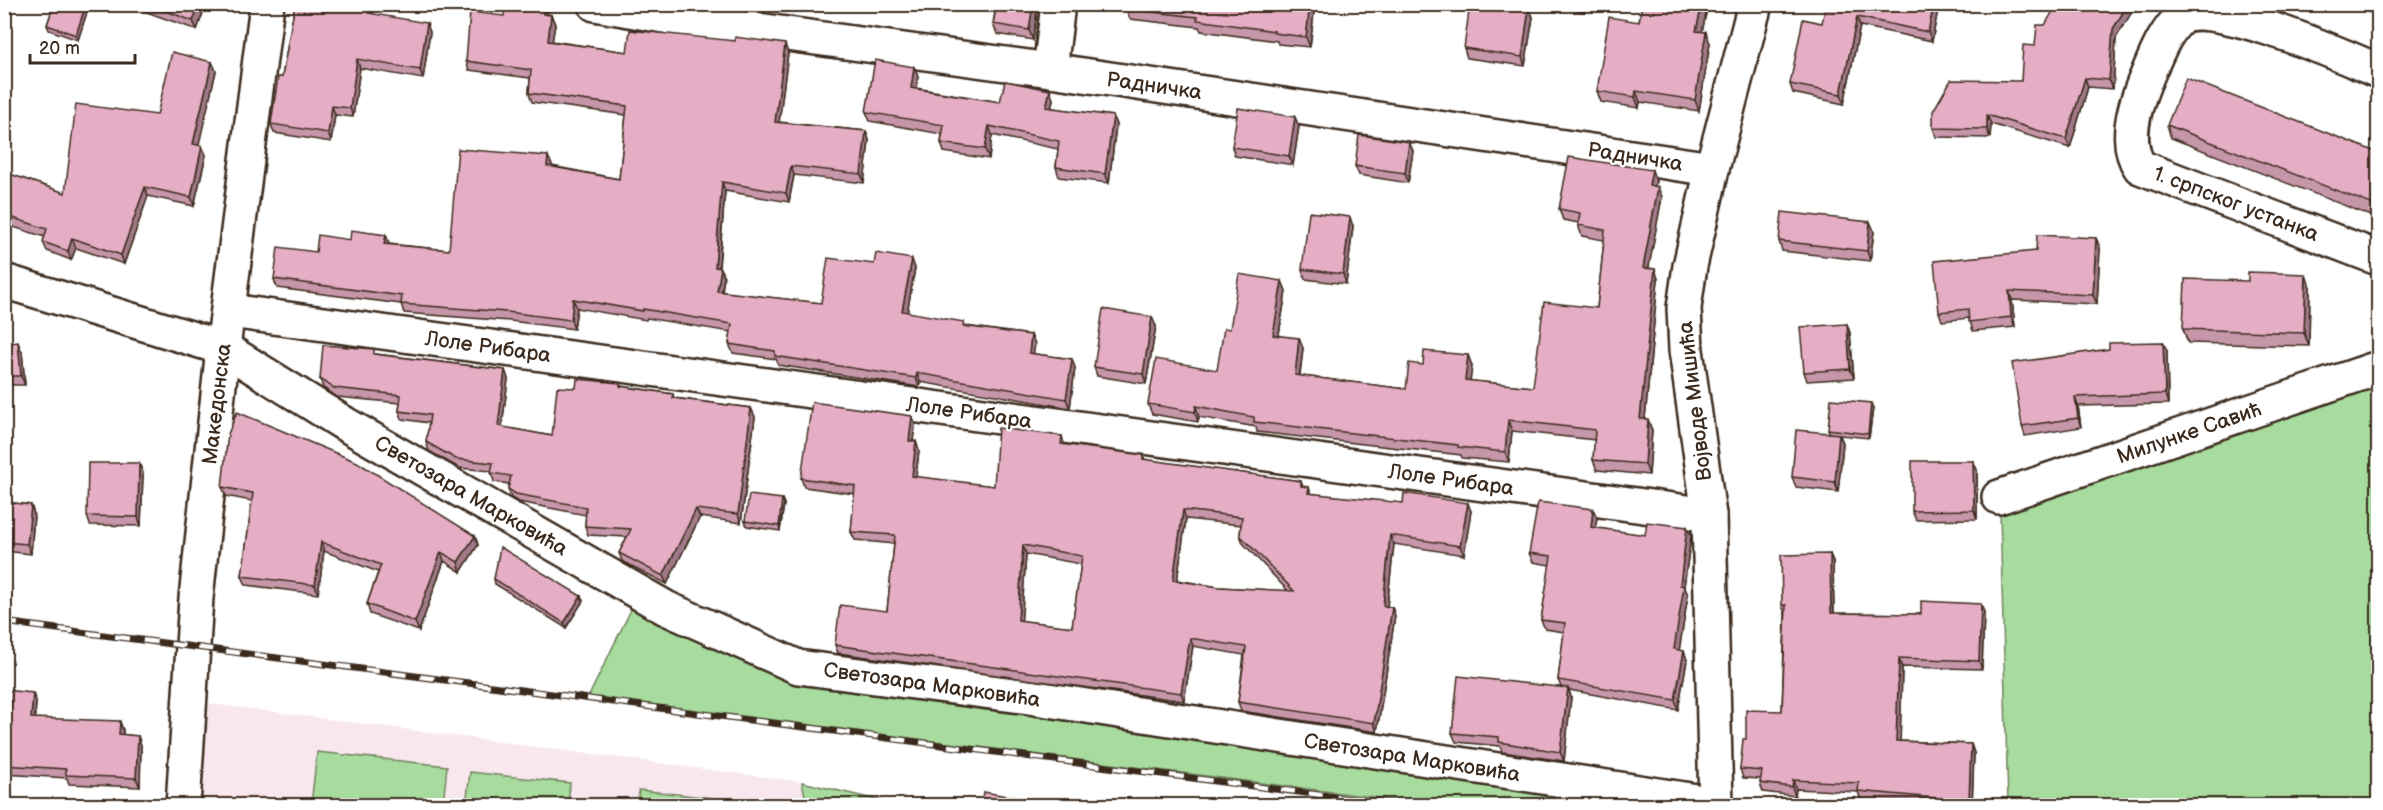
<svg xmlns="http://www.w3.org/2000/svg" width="2383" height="810" font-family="'Balsamiq Sans',sans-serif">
  <rect width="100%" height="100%" fill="#fff"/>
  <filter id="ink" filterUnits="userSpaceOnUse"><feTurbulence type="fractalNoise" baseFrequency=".0167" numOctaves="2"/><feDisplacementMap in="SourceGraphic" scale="12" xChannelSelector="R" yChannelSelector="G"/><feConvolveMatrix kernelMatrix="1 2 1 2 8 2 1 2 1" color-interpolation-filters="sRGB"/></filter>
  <g filter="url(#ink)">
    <!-- built -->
    <path fill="#f8e7ed" d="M190,701l612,81 5,23 -624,1z"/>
    <!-- green -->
    <g fill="#a7dc9e" stroke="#71835e" stroke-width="1.5">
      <path d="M2378,373v432h-370l-8,-293z"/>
      <path d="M644,583l170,84 902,138h-280l-848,-107z"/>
      <path d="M317,752l130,14 -4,39h-132z"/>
      <path d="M470,772l100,11 -2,22h-102z"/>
      <path d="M802,782l96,23h-91z"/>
      <path d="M639,790l101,11v4h-103z"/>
    </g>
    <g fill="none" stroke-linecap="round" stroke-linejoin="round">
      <!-- street casing -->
      <g stroke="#3b2a1e" stroke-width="38">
        <g id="street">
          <path d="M595,4l97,17 358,49 662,99"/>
          <path d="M1050,70l8,-66"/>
          <path d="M2378,71c-34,-15 -164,-71 -195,-55 -20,16 -29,45 -39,67 -10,25 -20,61 -4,84l238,91"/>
          <path d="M4,281l219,67 122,76 321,184 132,59 231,30 687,107"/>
          <path d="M230,311l1479,204"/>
          <path d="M1999,497l379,-129"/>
          <path d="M183,806l13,-208 27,-250 44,-344"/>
          <path d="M1716,806l-7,-291 -23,-165 -2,-42 6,-42 22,-97 43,-165"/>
        </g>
      </g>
      <!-- street -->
      <use href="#street" stroke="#fff" stroke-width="33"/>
      <!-- rail casing -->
      <g stroke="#3b2a1e" stroke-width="7">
        <path id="rail" d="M4,622l1401,184"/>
      </g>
      <!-- rail -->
      <use href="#rail" stroke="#fff" stroke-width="4.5" stroke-dasharray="14" stroke-linecap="butt"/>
    </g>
    <!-- wall -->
    <g fill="#c696a9" stroke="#3b2a1e" stroke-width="1.5" fill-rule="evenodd">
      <path d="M54,4h35v2l-11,34 -29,-10 -2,-5z"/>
      <path d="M136,4h70l-9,26 -59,-21z"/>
      <path d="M295,4h79l-1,10 57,18 -7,47 -63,-11 -7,49 -18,-2 -4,27 -57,-9 -3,-9 11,-47z"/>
      <path d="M549,4l-1,11h3l4,9 -3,17 75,11 161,1 -9,69 87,9 3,9 -5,43 -70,-8 -5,27 -64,-11 -6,77h2l3,9 -2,15 99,11 53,-39 41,4 -8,44 59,14 65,9 4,9 -2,10 39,5 3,9 -5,40 -150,-26 -1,5 -141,-22 -2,-6 -43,-6 -4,-9 2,-12 -84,-14 -1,2 -69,-12 -3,21 -64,-8 -106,-8 -3,-9 -124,-16 -3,-9 42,-27 34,-12 36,-5 3,9 60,6 103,-85v1l67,13 7,-64 -94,-13 -3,-9 1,-15 -61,-8 -3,-9 38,-45z"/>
      <path d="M993,4h45l-5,36 -36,-6 -4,-10 3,-19z"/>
      <path d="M1127,4h188l-5,43 -32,-3 -1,-3 -76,-10 -2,-4 -69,-8 -4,-10z"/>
      <path d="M1532,4h54l-1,8z"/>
      <path d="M1642,4h66l-6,28 8,11 -11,68 -59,-9 -1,6 -38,-6 -4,-11 42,-69z"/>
      <path d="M1939,4l-7,37 -72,-15 -16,78 -51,-11 -3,-9 32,-61z"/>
      <path d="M2359,4h20v10l-4,4z"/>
      <path d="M1529,8l4,9 -8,49 -58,-8 -3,-10z"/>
      <path d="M2045,25l71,13 -3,51 -25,-2 -18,61 -79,-24 -1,14 -54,-1 -3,-9 88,-47z"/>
      <path d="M212,62l4,9 -18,74 4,1 4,9 -12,51 -46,-10 -24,68 -48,-16 -5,12 -24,-9 -4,-9 2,-5 -41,-13v-52l61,21 92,-78z"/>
      <path d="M914,67l4,9 -2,12 84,14 53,-3 -2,9 62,8 3,9 -7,58 -50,-6 -3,-10 2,-18 -66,-14 -3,24 -45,-7 -3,-9 1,-9 -72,-13 -4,-9z"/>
      <path d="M2167,125l212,28v66l-208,-81z"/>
      <path d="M1299,126l-6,39 -58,-9 -3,-9z"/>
      <path d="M1409,142l4,9 -5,32 -49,-8 -4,-9z"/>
      <path d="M1656,181l-1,5 7,11 -14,71 7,1 3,10 -13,140 7,11 -3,45 -52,-5 -4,-10 2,-20 -83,-9 -3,31 -47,-4 -1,-3 -204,-23 -1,-5 -57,-10 -1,5 -46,-8 -4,-10 69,-34 13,-41 52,-48 4,10 -7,44 24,13 -3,28 106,13 17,-24 45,-10 4,11 -2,15 63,6 64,-79 7,-68 -22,-4 -4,-11 1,-2 -16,-3 -4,-11z"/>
      <path d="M1870,222l4,9 -4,30 -88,-10 -3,-10z"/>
      <path d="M1353,226l-7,58 -41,-5 -3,-10z"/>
      <path d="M2096,238l4,10 -3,56 -85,-4 3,27 -42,4 -4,-13 -27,3 -3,-9 97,-61z"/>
      <path d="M2248,281l62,6 -1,59 -121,-3 -5,-14z"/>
      <path d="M1847,324l3,9 4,45 -47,3 -3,-9z"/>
      <path d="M1156,326l-10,58 -49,-8 -3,-9z"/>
      <path d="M2163,342l4,9 1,53 -90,2 3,21 -56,9 -3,-10z"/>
      <path d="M4,344l18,8 3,33h-21z"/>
      <path d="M376,354l129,16 3,9 -6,48 50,9 24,-48 44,-5 1,3 52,8 1,4 77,10 4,9 -14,106 -41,-6 -33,67 -45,-23 -3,-8 8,-16 -39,-2 -3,-9 1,-11 -67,-13 -8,-4 -3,-9 1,-5 -15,-2 -3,-11 -32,-3 -30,-17 -3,-9 3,-19 -27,-4 -3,-8 1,-8 -63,-6 -14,-9 -3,-9z"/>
      <path d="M1873,408l-4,30 -29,-3 3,8 -5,49 -42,-5 -4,-10 37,-44 -1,-4z"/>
      <path d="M915,424l-2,17 6,9 -3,27 78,9 68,-50 2,8 79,11 2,5 156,21 2,6h6l2,7 160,17 -7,44 -70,-11 -7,63h5l3,9 -18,116 -136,-21 -3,-9 6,-47 -51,-9 -9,55 -346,-48 -3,-8 52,-34 7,-67 -39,-4 -4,-8 4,-38 -51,-7 -3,-9zM1186,519l55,6 -1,10 3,8 45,48 -69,-4 -42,-7zM1026,554l55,10 -9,63 -51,-6z"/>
      <path d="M1973,461l4,9v49l-61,1 -4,-9z"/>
      <path d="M139,463l4,10 -2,53 -51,-1 -3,-9z"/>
      <path d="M222,487l253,49 3,9 -17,27 -17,-11 -25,70 -49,-17 -3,-10 11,-32 -54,-21 -6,43 -72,-9 -4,-9 10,-75 -26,-5z"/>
      <path d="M782,499l2,5 -4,27 -33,-5 -2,-5z"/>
      <path d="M4,502l27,3 3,9 -3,40 -27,-3z"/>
      <path d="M1593,509l4,9 -2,10 50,7 42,-8 4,9 -7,50 4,9 -9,55 5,1 3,9 -9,50 -109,-20 2,7 -7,64 -62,-9 -2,-6 -44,-4 -4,-9 109,-46 -3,-7 6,-48 -19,-3 -4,-9 9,-55 -17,-3 -4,-9z"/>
      <path d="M1830,554l3,8 1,51 87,1 63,-2 -2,57 -80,-2 -2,74 71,3 3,9 -2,53h-48l-63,-6 -3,-8 -62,-3 -1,7 -32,-4 -3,-9 1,-4 -18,-1 -3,-9 6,-30 36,-28 3,-97 -3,-9z"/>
      <path d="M494,579l87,17 2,5 -17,27 -71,-44z"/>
      <path d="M4,690l32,12 -1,16 88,12v5l15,1 3,9 -1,42 -71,-3 -2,-6 -63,-4z"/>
    </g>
    <!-- shaded-wall -->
    <g fill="#a17a89" stroke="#3b2a1e" stroke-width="1.5">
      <path d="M86,4h3v2l-11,34 -2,-5z"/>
      <path d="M199,4h7l-9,26 -4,-9z"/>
      <path d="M369,4h5l-3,18 -3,-9z"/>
      <path d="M545,4h4l-2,19 -4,-9z"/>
      <path d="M1033,4h5l-5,36 -4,-10z"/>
      <path d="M1310,4h5l-5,43 -4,-10z"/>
      <path d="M1582,4h4l-1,8z"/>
      <path d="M1702,4h6l-8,38 -4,-11z"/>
      <path d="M1934,4h5l-7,37 -4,-9z"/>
      <path d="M2128,4h9l-21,34 -3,51 -4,-9 4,-51z"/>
      <path d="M2370,4h9v10l-4,4z"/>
      <path d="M1529,8l4,9 -8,49 -3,-9z"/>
      <path d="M551,15l4,9 -4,26 -3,-9z"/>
      <path d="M1857,17l3,9 -16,78 -3,-10z"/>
      <path d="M427,23l3,9 -7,47 -3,-9z"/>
      <path d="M1706,32l4,11 -11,68 -4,-11z"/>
      <path d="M785,44l3,9 -10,78 -3,-9z"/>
      <path d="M357,59l3,9 -7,49 -3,-9z"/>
      <path d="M212,62l4,9 -19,82 -4,-9z"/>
      <path d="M914,67l4,9 -3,21 -4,-9z"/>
      <path d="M2085,78l3,9 -18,61 -4,-9z"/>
      <path d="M1050,90l3,9 -3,17 -4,-9z"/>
      <path d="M1636,91l4,11 -1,6 -4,-11z"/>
      <path d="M332,106l3,9 -4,27 -3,-9z"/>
      <path d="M1987,115l4,9 -1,14 -3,-9z"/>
      <path d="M1113,116l3,9 -7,58 -4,-9z"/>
      <path d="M1295,117l4,9 -6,39 -4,-9z"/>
      <path d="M989,126l3,9 -3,24 -4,-10z"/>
      <path d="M866,131l3,9 -5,43 -3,-9z"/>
      <path d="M1409,142l4,9 -5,32 -3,-10z"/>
      <path d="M202,146l4,9 -12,51 -3,-9z"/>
      <path d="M548,156l4,9 -1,10 -4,-9z"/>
      <path d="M791,166l3,9 -5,27 -3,-9z"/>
      <path d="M1652,170l4,11 -3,14 -4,-10z"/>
      <path d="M722,182l3,9 -7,85 -3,-9z"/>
      <path d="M145,187l3,9 -24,68 -3,-9z"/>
      <path d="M1658,187l4,10 -15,81 -4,-10z"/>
      <path d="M1350,217l3,9 -7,58 -3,-10z"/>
      <path d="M1870,222l4,9 -4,30 -3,-10z"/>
      <path d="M386,235l3,9 -1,9 -4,-9z"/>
      <path d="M72,238l4,10 -5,12 -3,-9z"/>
      <path d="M2096,238l4,10 -3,56 -4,-9z"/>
      <path d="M912,259l3,9 -9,52 -4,-9z"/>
      <path d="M721,268l3,9 -4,23 -3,-9z"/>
      <path d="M1655,269l3,10 -14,150 -4,-10z"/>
      <path d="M2306,274l4,13 -1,59 -5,-13z"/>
      <path d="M1282,281l4,10 -9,54 -4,-10z"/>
      <path d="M2009,291l3,9 3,27 -4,-10z"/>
      <path d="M573,299l4,9 -3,21 -3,-9z"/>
      <path d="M1152,317l4,9 -10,58 -3,-10z"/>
      <path d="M1847,324l3,9 4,45 -4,-9z"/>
      <path d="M1031,335l4,9 -3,18 -3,-9z"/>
      <path d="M1299,338l4,10 -5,38 -3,-11z"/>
      <path d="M18,342l4,10 3,33 -4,-9z"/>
      <path d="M2163,342l4,9 1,53 -3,-10z"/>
      <path d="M1468,355l4,11 -3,25 -4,-11z"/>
      <path d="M1072,359l3,9 -5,40 -4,-9z"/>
      <path d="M505,370l3,9 -7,56 -3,-9z"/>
      <path d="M917,373l3,9 -1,5 -3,-9z"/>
      <path d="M2075,397l3,9 3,21 -3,-9z"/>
      <path d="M1871,403l2,5 -4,30 -1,-4z"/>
      <path d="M1196,406l3,11 -1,5 -3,-10z"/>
      <path d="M751,408l4,9 -14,106 -3,-9z"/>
      <path d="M912,416l3,8 -3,26 -3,-9z"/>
      <path d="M1648,419l4,11 -3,45 -4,-11z"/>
      <path d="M1508,420l4,11 -3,31 -4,-10z"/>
      <path d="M1839,434l4,9 -5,49 -3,-10z"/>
      <path d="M916,441l3,9 -4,35 -3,-9z"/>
      <path d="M1973,461l4,9v49l-3,-9z"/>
      <path d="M139,463l4,10 -2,53 -3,-9z"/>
      <path d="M782,499l2,5 -4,27 -1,-5z"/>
      <path d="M1468,503l3,8 -7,44 -4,-9z"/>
      <path d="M31,505l3,9 -3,40 -4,-10z"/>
      <path d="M696,509l4,8 -33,67 -4,-8z"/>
      <path d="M1593,509l4,9 -3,18 -3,-9z"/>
      <path d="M1183,510l3,9 -10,69 -3,-8z"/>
      <path d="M1687,527l4,9 -7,50 4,9 -10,63 -4,-9 6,-64z"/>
      <path d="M1390,535l4,9 -8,71 -3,-9z"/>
      <path d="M475,536l3,9 -17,27 -3,-10z"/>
      <path d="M321,542l3,9 -6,43 -3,-9z"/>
      <path d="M1023,545l3,9 -5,75 -3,-9z"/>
      <path d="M441,552l3,9 -25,70 -4,-9z"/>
      <path d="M1830,554l3,8 1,60 -3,-9z"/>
      <path d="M581,596l2,5 -17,27 -2,-5z"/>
      <path d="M1981,604l3,8 -2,57 -3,-8z"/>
      <path d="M1392,607l3,9 -18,116 -3,-9z"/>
      <path d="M1190,638l3,8 -9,55 -3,-8z"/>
      <path d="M1684,651l3,9 -9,50 -3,-10z"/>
      <path d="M1899,658l3,9 -2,83 -4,-9z"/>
      <path d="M1568,688l3,9 -7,64 -4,-9z"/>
      <path d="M33,693l3,9 -2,25 -3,-9z"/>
      <path d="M120,721l3,9v14l-4,-10z"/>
      <path d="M138,736l3,9 -1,42 -4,-9z"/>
      <path d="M1971,744l3,9 -2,53h-1l-2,-5z"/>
      <path d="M1793,780l3,9 -1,7 -3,-9z"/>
    </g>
    <!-- building -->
    <g fill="#e6aec4" stroke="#3b2a1e" stroke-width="1.5" fill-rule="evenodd">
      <path d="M54,4h32l-10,31 -29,-10z"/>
      <path d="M147,4h52l-6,17z"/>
      <path d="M295,4h74l-1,9 59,10 -7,47 -63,-11 -7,49 -18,-2 -4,27 -57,-9 7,-47h4z"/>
      <path d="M505,4h40l-2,10 8,1 -3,26 79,11 3,-22 105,11v-4l50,7 -10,78 91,9 -5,43 -70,-8 -5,27 -64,-11 -7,85 6,1 -4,23 104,12 7,-45 46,6 2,-11 36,6 -10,52 62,11 -1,4 68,9 -2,18 43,6 -6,40 -149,-26 -1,5 -141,-22v-5l-46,-7 3,-20 -89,-15v2l-70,-12 -2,21 -64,-8 -106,-8 1,-8 -128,-17 4,-32 38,5 2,-17 32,5 1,-10 35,5 -2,9 65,6 9,-101 90,7 -1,10 72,13 8,-73 -98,-13 2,-23 -65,-9 4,-49 34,4z"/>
      <path d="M997,4h36l-4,26 -36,-6z"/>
      <path d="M1127,4h183l-4,33 -32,-4v-2l-77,-11 1,-3 -72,-8z"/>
      <path d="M1470,4h36l23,4 -7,49 -58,-9z"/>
      <path d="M1642,4h60l-6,27 10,1 -11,68 -59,-9 -1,6 -38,-6 12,-74 30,5z"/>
      <path d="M1826,4h108l-6,28 -71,-15 -16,77 -51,-10 13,-65 19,4z"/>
      <path d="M2057,4h71l-15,25 -4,51 -24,-2 -19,61 -79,-24v14l-54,-1v-17l18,-31 70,1 2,-36 12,1 2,-21h8z"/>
      <path d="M172,52l40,10 -19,82 9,2 -11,51 -46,-10 -24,68 -49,-17 -4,13 -25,-9 4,-13 -43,-14v-43l61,21 11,-89 81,11z"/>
      <path d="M875,60l39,7 -3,21 89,14 5,-21 45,9 -4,17 67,9 -8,58 -49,-7 3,-26 -70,-15 -4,23 -44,-6 3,-18 -78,-13z"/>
      <path d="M2186,78l193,75v54l-212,-82z"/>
      <path d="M1238,108l57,9 -6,39 -57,-9z"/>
      <path d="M1359,135l50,7 -4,31 -50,-7z"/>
      <path d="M1569,157l83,13 -3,15 9,2 -15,81 12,1 -15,150h8l-3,45 -52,-4 2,-30 -87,-10 -3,32 -47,-5v-2l-204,-23v-5l-58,-11 -1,6 -47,-8 8,-45 61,11 7,-42 6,1 9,-55 43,7 -9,54 26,3 -4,37 111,14 3,-26 14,2 1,-14 44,4 -3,25 68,7 11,-85 53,6 8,-78 -27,-5 2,-12 -21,-4z"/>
      <path d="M1309,212l41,5 -7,57 -41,-5z"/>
      <path d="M1782,212l88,10 -3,29 -88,-10z"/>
      <path d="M2037,235l59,3 -3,57 -84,-4 2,26 -42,5 -1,-13 -29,3 -5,-51 102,-10z"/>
      <path d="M2248,272l58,2 -2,59 -121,-4 2,-50 63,2z"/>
      <path d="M1103,309l49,8 -9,57 -49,-7z"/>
      <path d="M1847,324l3,45 -46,3 -4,-45z"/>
      <path d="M18,342l3,34h-17v-32z"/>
      <path d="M2163,342l2,52 -90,3 3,21 -56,8 -10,-63 97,-14v-6z"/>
      <path d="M323,345l51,4v5l131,16 -7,56 54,10 5,-49 19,1 1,-9 43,4v3l53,8v4l78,10 -13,106 -42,-5 -33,67 -44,-23 12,-24 -46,-3 1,-19 -70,-13 -8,-5 3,-13 -20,-3 2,-10 -37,-4 -30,-17 4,-27 -31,-4 2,-16 -67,-7 -14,-9z"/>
      <path d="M1831,399l40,4 -3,31 -40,-5z"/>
      <path d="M812,402l100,14 -3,25h7l-4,35 82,10 4,-58 64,8 -1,8 82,11v4l158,22v5l8,1 -1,6 95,10 1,-10 64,10 -8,43 -70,-11 -7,71 9,1 -18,116 -136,-21 8,-55 -56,-9 -9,55 -346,-48 5,-40 47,6 8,-76 -44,-3 4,-46 -54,-8zM1183,510l59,7 -2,18 54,56 -75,-4 -46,-7zM1023,545l59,11 -10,71 -54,-7z"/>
      <path d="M237,412l120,50 118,74 -17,26 -17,-10 -26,70 -48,-18 14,-39 -60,-23 -6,43 -73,-9 11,-83 -31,-6 6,-53z"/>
      <path d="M1796,430l43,4 -4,48 -43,-5z"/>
      <path d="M1912,461h61l1,49 -62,1z"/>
      <path d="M88,463h51l-1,54 -51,-1z"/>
      <path d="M749,495l33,4 -3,27 -34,-5z"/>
      <path d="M4,502l27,3 -4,39 -23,-2z"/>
      <path d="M1538,502l55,7 -2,18 54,8 2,-13 40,5 -7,58 4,1 -10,63 10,2 -9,49 -117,-20 7,-57 -24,-3 10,-64 -22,-3z"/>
      <path d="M500,547l81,49 -17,27 -70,-44z"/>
      <path d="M1830,554l1,59 90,1v-13l60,3 -2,57 -80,-3 -3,83 75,3 -2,57 -111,-10 1,-8 -66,-3 -1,7 -32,-4 2,-12 -22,-2 3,-30h3v-29l36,1 4,-106h-4l-1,-50z"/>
      <path d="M1458,676l110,12 -8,64 -61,-10v-5l-47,-4z"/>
      <path d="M4,690l29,3 -2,25 89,3 -1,13 19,2 -2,42 -70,-3v-6l-62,-4z"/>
      <path d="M984,792l40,7 14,7h-56z"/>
      <path d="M293,803l18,3h-19z"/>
    </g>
  </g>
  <g text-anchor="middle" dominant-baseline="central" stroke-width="4.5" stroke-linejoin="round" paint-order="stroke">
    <!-- street labels -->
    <g font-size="21" fill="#3b2a1e" stroke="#fff">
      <text transform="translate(1154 86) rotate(8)">Радничка</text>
      <text transform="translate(1635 157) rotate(9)">Радничка</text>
      <text transform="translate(2236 204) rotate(21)">1. српског устанка</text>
      <text transform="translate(488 347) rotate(8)">Лоле Рибара</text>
      <text transform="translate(1695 401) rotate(-97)">Војводе Мишића</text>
      <text transform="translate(217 404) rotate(-83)">Македонска</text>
      <text transform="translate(969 413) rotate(8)">Лоле Рибара</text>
      <text transform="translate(2189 433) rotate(-19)">Милунке Савић</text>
      <text transform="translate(1451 480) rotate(8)">Лоле Рибара</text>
      <text transform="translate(471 496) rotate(30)">Светозара Марковића</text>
      <text transform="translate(932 685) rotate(8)">Светозара Марковића</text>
      <text transform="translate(1412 758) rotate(9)">Светозара Марковића</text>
    </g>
  </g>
  <!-- margin -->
  <rect width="2383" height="810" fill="none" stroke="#fff" stroke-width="24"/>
  <rect x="12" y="12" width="2359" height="786" fill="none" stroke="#3b2a1e" stroke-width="2" filter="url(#ink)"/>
  <!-- scale -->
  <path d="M30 54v9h105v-9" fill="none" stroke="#3b2a1e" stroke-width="3"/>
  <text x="39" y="54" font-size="18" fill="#3b2a1e" stroke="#ffffff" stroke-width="4.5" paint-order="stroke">20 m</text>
</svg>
